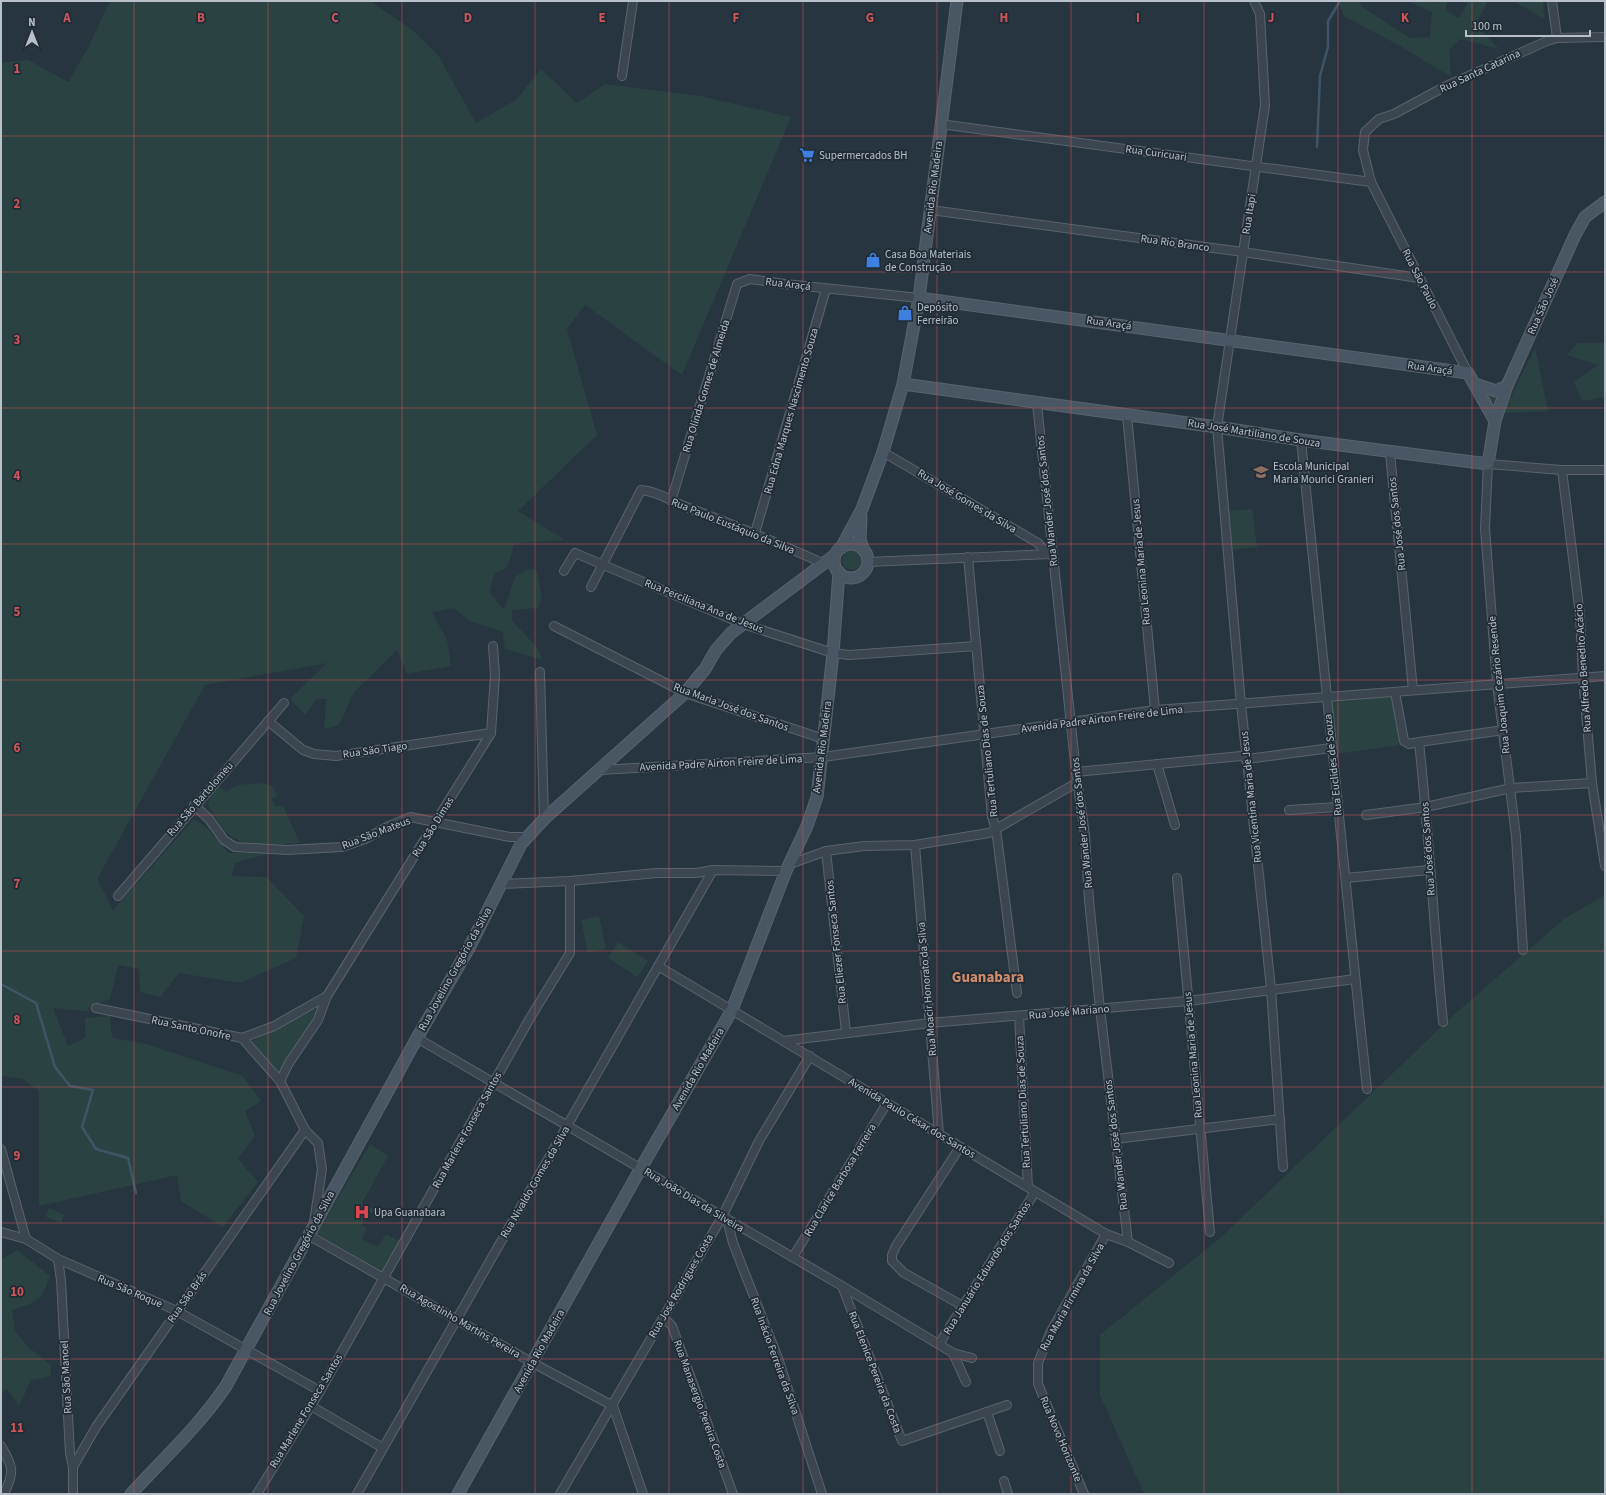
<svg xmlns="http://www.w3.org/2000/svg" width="1606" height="1495" font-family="'Source Sans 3',sans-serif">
  <rect width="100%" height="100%" fill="#273540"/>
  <!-- green -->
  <g fill="#2a4342">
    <path d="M110,1h260l41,28 27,26 38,68 40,-23 25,-31 36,34 28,-19 95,12 91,21 -109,258 -97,-70 -18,24 30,106 -79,76 47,29 -51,3c-3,14 -4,28 -20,30l-4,20 14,17 11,-33 13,-8 9,2 5,26 -4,11 -26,2v11l23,24 8,15 -38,-11 -2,-17 -33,-11 -16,-13 -22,4 15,28 4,26 -44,8 -10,-24 -43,42 -15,33 -15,4 2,-30h-9l-12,16 -15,-16 37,-36 -122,22 -108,194 16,31 81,-91 12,8 22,26h42l-35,10 -3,13 34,1 38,39 -8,42 -56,25 -61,-10 -19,24 -20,-5 -1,-23 -21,-4 -8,34 -24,10 9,3 -42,-4 15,38 17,-8v-20l25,-2 2,22 34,6 97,32 18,25 -16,10 10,25 -17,23 20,23 -35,45 -42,-26 -4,-26 -138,31v-115l-16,-12 -22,-3v-1013l27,-3 40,22 20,-34z"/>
    <path d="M1338,1h22l1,5 49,32 20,-1 2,-25 -23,-11h25l4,3v-3h9l-1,10 13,7 10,-17h15l3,2 -12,21 24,25 -39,-10 -11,11 2,27 -49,-30 -58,-31z"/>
    <path d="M1514,1h29l1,19v-1z"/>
    <path d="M1577,343h28v54l-23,4 -8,-19 24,-17 -31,-10z"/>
    <path d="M1535,348l13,63 -44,2 -11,-6 -7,-12h10l-1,11 14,-5z"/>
    <path d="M1252,509l5,38 -25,3 -4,-39z"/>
    <circle cx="852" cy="560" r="10"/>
    <path d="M1392,696l7,49 -62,9 -8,-52z"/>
    <path d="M259,783l12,2 7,11 -6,3 3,7h8l17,37c-24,1 -53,7 -73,-10 -7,-6 -13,-19 -19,-28l4,-15 6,-5 8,7 11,-7z"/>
    <path d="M1605,895v599h-461l-44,-99v-60l120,-97 237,-226 107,-93z"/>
    <path d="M599,916l7,33 -18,4 -7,-33z"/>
    <path d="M618,942l30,19 -11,16 -29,-19z"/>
    <path d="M320,1007l-43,71 -31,-34z"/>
    <path d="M370,1144l18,12 -26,47 15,8 -1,2h-8l-7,12 6,3 -5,11 16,8 8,-13 13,7 -17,30 -65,-37z"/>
    <path d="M49,1208l15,7 -3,8 -15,-6z"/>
    <path d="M17,1250l33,26c-10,28 -11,24 -38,34l3,21 13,16 23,18v11l-20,4 -12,26 -12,-17 -6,4v-133z"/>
  </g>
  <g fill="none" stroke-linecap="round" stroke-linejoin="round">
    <!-- stream -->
    <g stroke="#3e5568" stroke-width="2.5">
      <path d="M1317,147l3,-71 8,-29v-26l12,-20"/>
      <path d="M1,984l35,19 19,64 15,19 23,4 -11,37 14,22 32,9 8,35"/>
    </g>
    <!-- street casing -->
    <g stroke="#59646d" stroke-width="10">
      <g id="street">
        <path d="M1254,1l6,13 5,91 -48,322 24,277 30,285 12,178"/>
        <path d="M1552,1l5,37"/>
        <path d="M622,76l11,-75"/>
        <path d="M940,124l431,58"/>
        <path d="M931,210l312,42 176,26"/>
        <path d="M1468,373l-97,-191 -8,-32 2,-18 14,-13 15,-5 52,-28 101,-45 10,-3 48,-1"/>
        <path d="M1037,404l39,368 9,63 4,65 11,109 28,233"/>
        <path d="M1127,415l28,295"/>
        <path d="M1301,440c21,217 43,433 66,649"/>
        <path d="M883,452l155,91 9,11"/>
        <path d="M1390,453l23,237"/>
        <path d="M1562,470l18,145 3,63 9,105 13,83"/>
        <path d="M671,501l66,-217 13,-5 35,5 134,14"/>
        <path d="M755,533l71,-244"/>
        <path d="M968,557l24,260 4,12 21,164"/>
        <path d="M868,562l182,-8"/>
        <path d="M564,571l11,-18 168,71 90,29 16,2 127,-9"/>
        <path d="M591,587l50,-97c15,1 29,10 43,16 48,18 94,37 141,58"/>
        <path d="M554,626l131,67 139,46"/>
        <path d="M540,672l4,147"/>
        <path d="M1395,692l9,49 5,3 10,-2c10,93 15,187 24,280"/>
        <path d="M268,721l35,29 11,4 22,2 155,-23"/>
        <path d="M1419,742l85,-12"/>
        <path d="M1157,764l18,61"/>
        <path d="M600,770l223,-13 332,-47 450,-34"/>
        <path d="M1076,772l165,-16 6,3 84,-11"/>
        <path d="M194,805l15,14 15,21 11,7 52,3 55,-3 23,-8 24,-13 21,-9 100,20h17"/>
        <path d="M1289,810l48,-3"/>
        <path d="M1366,815l60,-8 85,-19 81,-5"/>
        <path d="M915,845l24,289"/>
        <path d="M826,851l20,181"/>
        <path d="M790,864l36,-13 38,-5 51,-1 74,-12 89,-51"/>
        <path d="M1177,878l33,354"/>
        <path d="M1346,878l83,-8"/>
        <path d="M501,884l69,-3 87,-8h39l17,-3 73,1"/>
        <path d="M118,896l166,-193"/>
        <path d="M1523,950l-7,-114 -19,-152 -12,-156 3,-64 74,6h43"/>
        <path d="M658,966l448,268 22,8 41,21"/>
        <path d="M96,1008l146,30 38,43 25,49 13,13 4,26 -8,53"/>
        <path d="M1019,1016l9,171"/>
        <path d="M242,1038l32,-12 53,-30"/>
        <path d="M417,1038l425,248 111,67 19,5"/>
        <path d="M783,1041l147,-18 258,-22 167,-22"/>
        <path d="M280,1081l9,-18 29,-43 9,-24 164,-263 4,-58 -2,-29"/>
        <path d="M1116,1139l164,-20"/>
        <path d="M960,1147l-64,99 -4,9v6l12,12 59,33"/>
        <path d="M1,1149l25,90"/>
        <path d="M727,1219l6,24 45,115 44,136"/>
        <path d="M1,1232l25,7 32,20 119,52 143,80"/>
        <path d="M308,1235l225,128 80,43 30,88"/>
        <path d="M793,1257l94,-154"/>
        <path d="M58,1259l3,21 9,174 3,13v27"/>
        <path d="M842,1286l60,155 105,-36"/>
        <path d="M663,1317l9,9 61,168"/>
        <path d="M939,1344l96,-152"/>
        <path d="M953,1353l13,29"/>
        <path d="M311,1406l72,42"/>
        <path d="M987,1412l13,39"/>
        <path d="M1,1446c12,21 14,25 3,48"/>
        <path d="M73,1467l23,-40 209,-297"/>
        <path d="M1004,1481l4,13"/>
        <path d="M257,1494l63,-103 210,-373 40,-65v-72"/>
        <path d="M357,1494l356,-624"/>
        <path d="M560,1494l162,-277 37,-76 51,-85"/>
        <path d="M1084,1494l-46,-110v-21l12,-30 56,-99"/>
      </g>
    </g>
    <!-- secondary casing -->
    <g stroke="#59646d" stroke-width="13">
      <g id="secondary">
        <path d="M919,298l549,75 27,48"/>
        <path d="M903,384l314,43 84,13 187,24 7,-43 12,-35 68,-151 10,-18 20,-15"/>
        <path d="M1475,384l21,7 11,-5"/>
        <path d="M861,517l-1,22 3,10"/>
        <circle cx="851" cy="561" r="17"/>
        <path d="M841,548l21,-39 21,-57 20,-68 16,-86 38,-297"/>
        <path d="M131,1494c32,-35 68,-68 95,-108l191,-348 52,-90 52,-104 23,-25 141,-126 20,-24 11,-19 15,-17 104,-78"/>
        <path d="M458,1494l183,-326 91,-158 54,-139 21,-45 10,-29 16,-144 6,-81"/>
      </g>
    </g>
    <!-- street -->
    <use href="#street" stroke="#3b4650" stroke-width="8"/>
    <!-- secondary -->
    <use href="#secondary" stroke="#495663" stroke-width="11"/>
  </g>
  <!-- grid -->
  <path fill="none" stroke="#cd5659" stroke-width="1" stroke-opacity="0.55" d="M134,1v1493M268,1v1493M402,1v1493M535,1v1493M669,1v1493M803,1v1493M937,1v1493M1071,1v1493M1204,1v1493M1338,1v1493M1472,1v1493M1,136h1604M1,272h1604M1,408h1604M1,544h1604M1,680h1604M1,815h1604M1,951h1604M1,1087h1604M1,1223h1604M1,1359h1604"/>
  <!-- icons -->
  <defs>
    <g id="supermarket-bare" transform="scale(1.2)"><path d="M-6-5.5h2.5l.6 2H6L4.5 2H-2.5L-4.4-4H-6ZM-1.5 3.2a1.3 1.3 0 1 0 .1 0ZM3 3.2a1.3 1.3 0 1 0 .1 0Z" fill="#3f7fe0" stroke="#202b35" stroke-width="2.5" paint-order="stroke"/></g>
    <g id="shop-bare" transform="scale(1.2)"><path d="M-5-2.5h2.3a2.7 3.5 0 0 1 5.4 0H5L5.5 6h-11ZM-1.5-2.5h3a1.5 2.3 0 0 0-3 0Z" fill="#3f7fe0" stroke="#202b35" stroke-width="2.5" paint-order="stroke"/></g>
    <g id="school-bare" transform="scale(1.2)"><path d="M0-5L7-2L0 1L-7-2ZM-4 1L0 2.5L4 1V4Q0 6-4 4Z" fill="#8d6e63" stroke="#202b35" stroke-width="2.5" paint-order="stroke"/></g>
    <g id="hospital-bare" transform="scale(1.2)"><path d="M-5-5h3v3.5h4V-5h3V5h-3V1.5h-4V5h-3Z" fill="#e0444e" stroke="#202b35" stroke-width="2.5" paint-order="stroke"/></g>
  </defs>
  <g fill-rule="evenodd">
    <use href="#supermarket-bare" x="807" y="155"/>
    <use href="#shop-bare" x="873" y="260"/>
    <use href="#shop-bare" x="905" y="313"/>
    <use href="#school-bare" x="1261" y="472"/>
    <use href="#hospital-bare" x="362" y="1212"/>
  </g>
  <g text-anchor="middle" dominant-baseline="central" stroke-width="3.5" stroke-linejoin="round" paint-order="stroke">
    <!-- street labels -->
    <g font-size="11" fill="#b8c1ca" stroke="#202b35">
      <text transform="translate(1480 71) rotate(-25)">Rua Santa Catarina</text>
      <text transform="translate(1156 153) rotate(8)">Rua Curicuari</text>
      <text transform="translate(933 187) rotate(-83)">Avenida Rio Madeira</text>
      <text transform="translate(1249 214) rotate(-81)">Rua Itapi</text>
      <text transform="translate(1175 243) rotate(8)">Rua Rio Branco</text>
      <text transform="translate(1420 279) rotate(63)">Rua São Paulo</text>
      <text transform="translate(788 284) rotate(7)">Rua Araçá</text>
      <text transform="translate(1543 306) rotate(-66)">Rua São José</text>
      <text transform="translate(1109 323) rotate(8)">Rua Araçá</text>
      <text transform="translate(1430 368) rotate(8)">Rua Araçá</text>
      <text transform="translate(706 386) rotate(-73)">Rua Olinda Gomes de Almeida</text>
      <text transform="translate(791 411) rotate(-74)">Rua Edna Marques Nascimento Souza</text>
      <text transform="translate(1254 433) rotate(9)">Rua José Martiliano de Souza</text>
      <text transform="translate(967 501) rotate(31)">Rua José Gomes da Silva</text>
      <text transform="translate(1047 501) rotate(-96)">Rua Wander José dos Santos</text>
      <text transform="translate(1397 524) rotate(-96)">Rua José dos Santos</text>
      <text transform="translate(733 526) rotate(22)">Rua Paulo Eustáquio da Silva</text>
      <text transform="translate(1141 562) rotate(-95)">Rua Leonina Maria de Jesus</text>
      <text transform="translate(704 606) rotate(22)">Rua Perciliana Ana de Jesus</text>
      <text transform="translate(1583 668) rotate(-94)">Rua Alfredo Benedito Acácio</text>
      <text transform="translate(1499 685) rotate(-96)">Rua Joaquim Cezário Resende</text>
      <text transform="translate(731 707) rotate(20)">Rua Maria José dos Santos</text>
      <text transform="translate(1102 719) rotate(-7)">Avenida Padre Airton Freire de Lima</text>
      <text transform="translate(822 747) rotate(-83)">Avenida Rio Madeira</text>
      <text transform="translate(375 750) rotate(-8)">Rua São Tiago</text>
      <text transform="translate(987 751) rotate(-96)">Rua Tertuliano Dias de Souza</text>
      <text transform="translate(721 763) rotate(-3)">Avenida Padre Airton Freire de Lima</text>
      <text transform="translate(1333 765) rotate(-96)">Rua Euclides de Souza</text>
      <text transform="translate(1251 797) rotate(-96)">Rua Vicentina Maria de Jesus</text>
      <text transform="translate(200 799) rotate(-49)">Rua São Bartolomeu</text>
      <text transform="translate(1082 823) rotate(-96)">Rua Wander José dos Santos</text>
      <text transform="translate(433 827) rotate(-58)">Rua São Dimas</text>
      <text transform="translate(376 833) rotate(-21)">Rua São Mateus</text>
      <text transform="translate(1428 849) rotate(-94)">Rua José dos Santos</text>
      <text transform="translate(836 942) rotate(-96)">Rua Eliezer Fonseca Santos</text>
      <text transform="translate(455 969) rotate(-61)">Rua Jovelino Gregório da Silva</text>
      <text transform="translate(927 989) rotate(-95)">Rua Moacir Honorato da Silva</text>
      <text transform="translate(1069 1012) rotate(-5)">Rua José Mariano</text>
      <text transform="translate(191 1028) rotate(12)">Rua Santo Onofre</text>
      <text transform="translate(1193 1055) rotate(-95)">Rua Leonina Maria de Jesus</text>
      <text transform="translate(698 1069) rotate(-60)">Avenida Rio Madeira</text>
      <text transform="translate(1023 1102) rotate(-93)">Rua Tertuliano Dias de Souza</text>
      <text transform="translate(912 1118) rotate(31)">Avenida Paulo César dos Santos</text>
      <text transform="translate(467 1130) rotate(-61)">Rua Marlene Fonseca Santos</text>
      <text transform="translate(1116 1145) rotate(-97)">Rua Wander José dos Santos</text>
      <text transform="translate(840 1180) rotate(-59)">Rua Clarice Barbosa Ferreira</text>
      <text transform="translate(535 1182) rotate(-60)">Rua Nivaldo Gomes da Silva</text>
      <text transform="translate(694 1200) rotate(31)">Rua João Dias da Silveira</text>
      <text transform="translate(299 1253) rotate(-62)">Rua Jovelino Gregório da Silva</text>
      <text transform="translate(987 1268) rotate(-58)">Rua Januário Eduardo dos Santos</text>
      <text transform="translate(681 1286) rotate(-60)">Rua José Rodrigues Costa</text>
      <text transform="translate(130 1291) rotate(23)">Rua São Roque</text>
      <text transform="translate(187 1297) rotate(-55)">Rua São Brás</text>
      <text transform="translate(1072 1297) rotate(-61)">Rua Maria Firmina da Silva</text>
      <text transform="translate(460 1321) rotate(30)">Rua Agostinho Martins Pereira</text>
      <text transform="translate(539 1351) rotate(-61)">Avenida Rio Madeira</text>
      <text transform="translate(775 1356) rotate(70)">Rua Inácio Ferreira da Silva</text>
      <text transform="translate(875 1372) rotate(69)">Rua Elenice Pereira da Costa</text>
      <text transform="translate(66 1377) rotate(-93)">Rua São Manoel</text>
      <text transform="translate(700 1404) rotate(70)">Rua Manasergio Pereira Costa</text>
      <text transform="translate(306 1411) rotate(-59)">Rua Marlene Fonseca Santos</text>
      <text transform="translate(1061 1439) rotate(67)">Rua Novo Horizonte</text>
    </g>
    <!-- poi labels -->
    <g font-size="11" fill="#b8c1ca" stroke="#202b35" text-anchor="start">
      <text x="819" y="155">Supermercados BH</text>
      <text x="885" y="254">Casa Boa Materiais<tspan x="885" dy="13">de Construção</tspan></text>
      <text x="917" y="307">Depósito<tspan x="917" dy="13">Ferreirão</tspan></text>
      <text x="1273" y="466">Escola Municipal<tspan x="1273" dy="13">Maria Mourici Granieri</tspan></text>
      <text x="374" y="1212">Upa Guanabara</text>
    </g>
    <!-- district labels -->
    <g font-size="15" font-weight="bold" fill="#d18c6c" stroke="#202b35">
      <text x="988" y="977">Guanabara</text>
    </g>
  </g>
  <g font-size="13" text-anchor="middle" font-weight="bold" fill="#cd5659" stroke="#202b35" stroke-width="3.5" stroke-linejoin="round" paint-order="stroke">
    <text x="67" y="22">A</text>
    <text x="201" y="22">B</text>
    <text x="335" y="22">C</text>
    <text x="468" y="22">D</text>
    <text x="602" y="22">E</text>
    <text x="736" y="22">F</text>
    <text x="870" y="22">G</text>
    <text x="1004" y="22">H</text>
    <text x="1138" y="22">I</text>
    <text x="1271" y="22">J</text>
    <text x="1405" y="22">K</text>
    <text x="17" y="73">1</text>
    <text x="17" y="208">2</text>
    <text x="17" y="344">3</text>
    <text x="17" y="480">4</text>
    <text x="17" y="616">5</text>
    <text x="17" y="752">6</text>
    <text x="17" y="888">7</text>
    <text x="17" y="1024">8</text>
    <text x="17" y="1160">9</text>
    <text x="17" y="1296">10</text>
    <text x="17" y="1432">11</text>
  </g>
  <!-- border -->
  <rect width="1606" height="1495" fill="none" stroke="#b8c1ca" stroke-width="4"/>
  <!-- north arrow -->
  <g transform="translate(32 32)" stroke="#202b35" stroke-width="3" paint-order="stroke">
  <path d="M0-3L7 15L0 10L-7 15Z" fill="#b8c1ca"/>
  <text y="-6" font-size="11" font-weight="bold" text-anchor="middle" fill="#b8c1ca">N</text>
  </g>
  <!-- scale -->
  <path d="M1466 30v6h124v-6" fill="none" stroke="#b8c1ca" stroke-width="2"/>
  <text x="1472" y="30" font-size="12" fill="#b8c1ca" stroke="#202b35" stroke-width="3" paint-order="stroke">100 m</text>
</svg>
